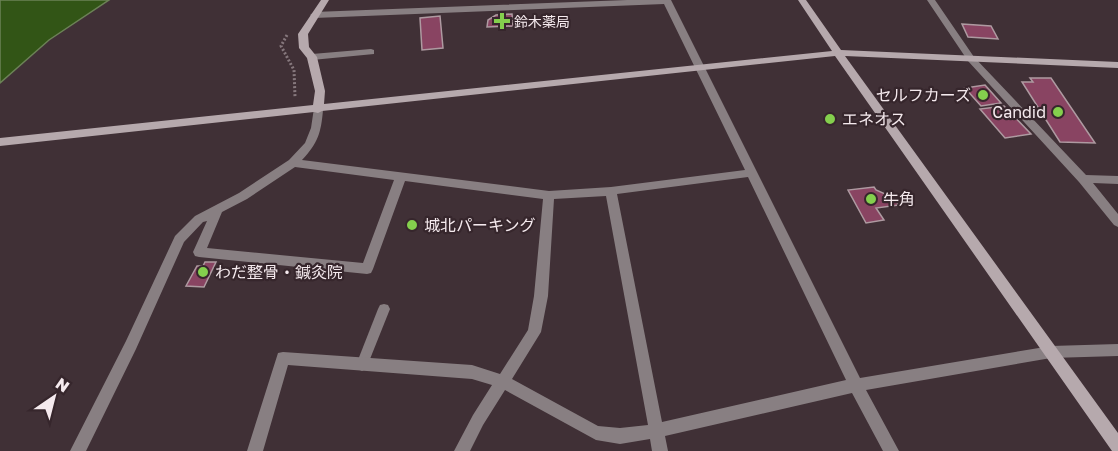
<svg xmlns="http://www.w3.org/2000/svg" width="1118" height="451" font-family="'Golos Text','Noto Sans JP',sans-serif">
  <rect width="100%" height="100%" fill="#403036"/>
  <!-- water -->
  <path fill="#325516" stroke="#6c8257" stroke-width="1.5" d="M0,0h109l-60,40 -49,43z"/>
  <!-- building -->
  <g fill="#894462" stroke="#ae9aa1" stroke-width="1.5">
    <path d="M512,14l1,12 -26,1 1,-7 8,-5z"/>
    <path d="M440,16l3,32 -21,2 -2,-32z"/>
    <path d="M962,24l29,2 7,13 -30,-2z"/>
    <path d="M1030,78h21l44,65 -35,-1 -38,-60h11z"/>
    <path d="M985,85l16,18 -20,3 -16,-18z"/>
    <path d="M1004,106l27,28 -26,4 -25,-29z"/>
    <path d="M874,187l2,3 16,7 7,8 -23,3 8,12 -18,3 -18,-33z"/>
    <path d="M205,262h11l-12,25 -18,-1 11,-20h6z"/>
  </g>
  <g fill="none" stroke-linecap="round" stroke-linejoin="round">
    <!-- path -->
    <path stroke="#86787d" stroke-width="3" stroke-dasharray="2 2" stroke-linecap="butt" d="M287,35l-6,11 13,24 1,27"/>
    <!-- lane -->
    <g fill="#887f82" fill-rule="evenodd">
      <path d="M371,49l3,1v4l-62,6 -4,-3 4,-3z"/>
      <path d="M384,304l4,1 2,4 -24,60 -4,2 -4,-2 -2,-4 22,-56 2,-4z"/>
    </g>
    <!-- street -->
    <g fill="#887f82" fill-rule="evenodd">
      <path d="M627,0h44l189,378 191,-32 67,-2v12l-67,2 -185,32 33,61h-16l-31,-58 -187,43 3,15h-16l-2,-12 -30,5 -24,-4 -91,-50 -22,35 -13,26h-16l19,-36 19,-30 -20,-6 -184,-14 -25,86h-16l31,-98 5,-1 189,13 28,9 28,-44 6,-34 9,-97 -138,-18 -32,88 -2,4 -4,1 -168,-17 -4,-1 -2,-4 14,-31 -4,1 -19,20 -48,107 -50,102h-16l56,-110 49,-105 20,-20 44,-23 50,-33 16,-17 6,-15 3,-20h8l1,2c-2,23 -5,33 -21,50l247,31 62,-4 134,-17 -81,-166 -350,14 -4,-3 4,-3zM295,167l99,13 -31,83 -156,-15 15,-36 25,-13zM748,177l98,203 -184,42 -45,-228zM606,196l42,229 -28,3 -22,-2 -86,-47 29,-47 7,-36 6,-97z"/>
      <path d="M927,0h8l39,57 112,118 32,1v8l-25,-1 25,31v13l-4,-2 -35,-43 -111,-121z"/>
    </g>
    <!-- secondary -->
    <path fill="#b6a9ad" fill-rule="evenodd" d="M321,0h8l-21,34 1,13 8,10 8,34 -1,13 508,-53 -34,-51h8l35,50 277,12v6l-273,-12 273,377v18h-6l-277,-395 -513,55 -4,2 -4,-1 -314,34v-8l313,-33 2,-14 -8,-33 -8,-10 -1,-14z"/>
  </g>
  <!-- markers -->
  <g fill="#84cf4d" stroke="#36262c" stroke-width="2">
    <path d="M499 12h6v6h6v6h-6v6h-6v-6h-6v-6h6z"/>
    <circle cx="983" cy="95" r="6"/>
    <circle cx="1058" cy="112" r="6"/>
    <circle cx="830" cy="119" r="6"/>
    <circle cx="871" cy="199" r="6"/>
    <circle cx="412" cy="225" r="6"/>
    <circle cx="203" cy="272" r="6"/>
  </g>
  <g text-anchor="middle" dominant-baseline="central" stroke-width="4.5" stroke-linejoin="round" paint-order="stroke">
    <!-- far-poi labels -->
    <g font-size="14" fill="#f5eaee" stroke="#36262c" text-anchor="start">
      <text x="514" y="21">鈴木薬局</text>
    </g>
    <!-- poi labels -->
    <g font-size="16" fill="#f5eaee" stroke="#36262c" text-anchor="start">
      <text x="971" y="95" text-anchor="end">セルフカーズ</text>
      <text x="1046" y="112" text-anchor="end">Candid</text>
      <text x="842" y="119">エネオス</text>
      <text x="883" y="199">牛角</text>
      <text x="424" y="225">城北パーキング</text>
      <text x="215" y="272">わだ整骨・鍼灸院</text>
    </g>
  </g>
  <!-- north arrow -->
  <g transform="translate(54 397) rotate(35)" stroke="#36262c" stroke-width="4.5" paint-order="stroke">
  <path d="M0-4.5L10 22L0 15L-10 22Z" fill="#f5eaee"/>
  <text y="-9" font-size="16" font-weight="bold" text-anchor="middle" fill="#f5eaee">N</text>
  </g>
</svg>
